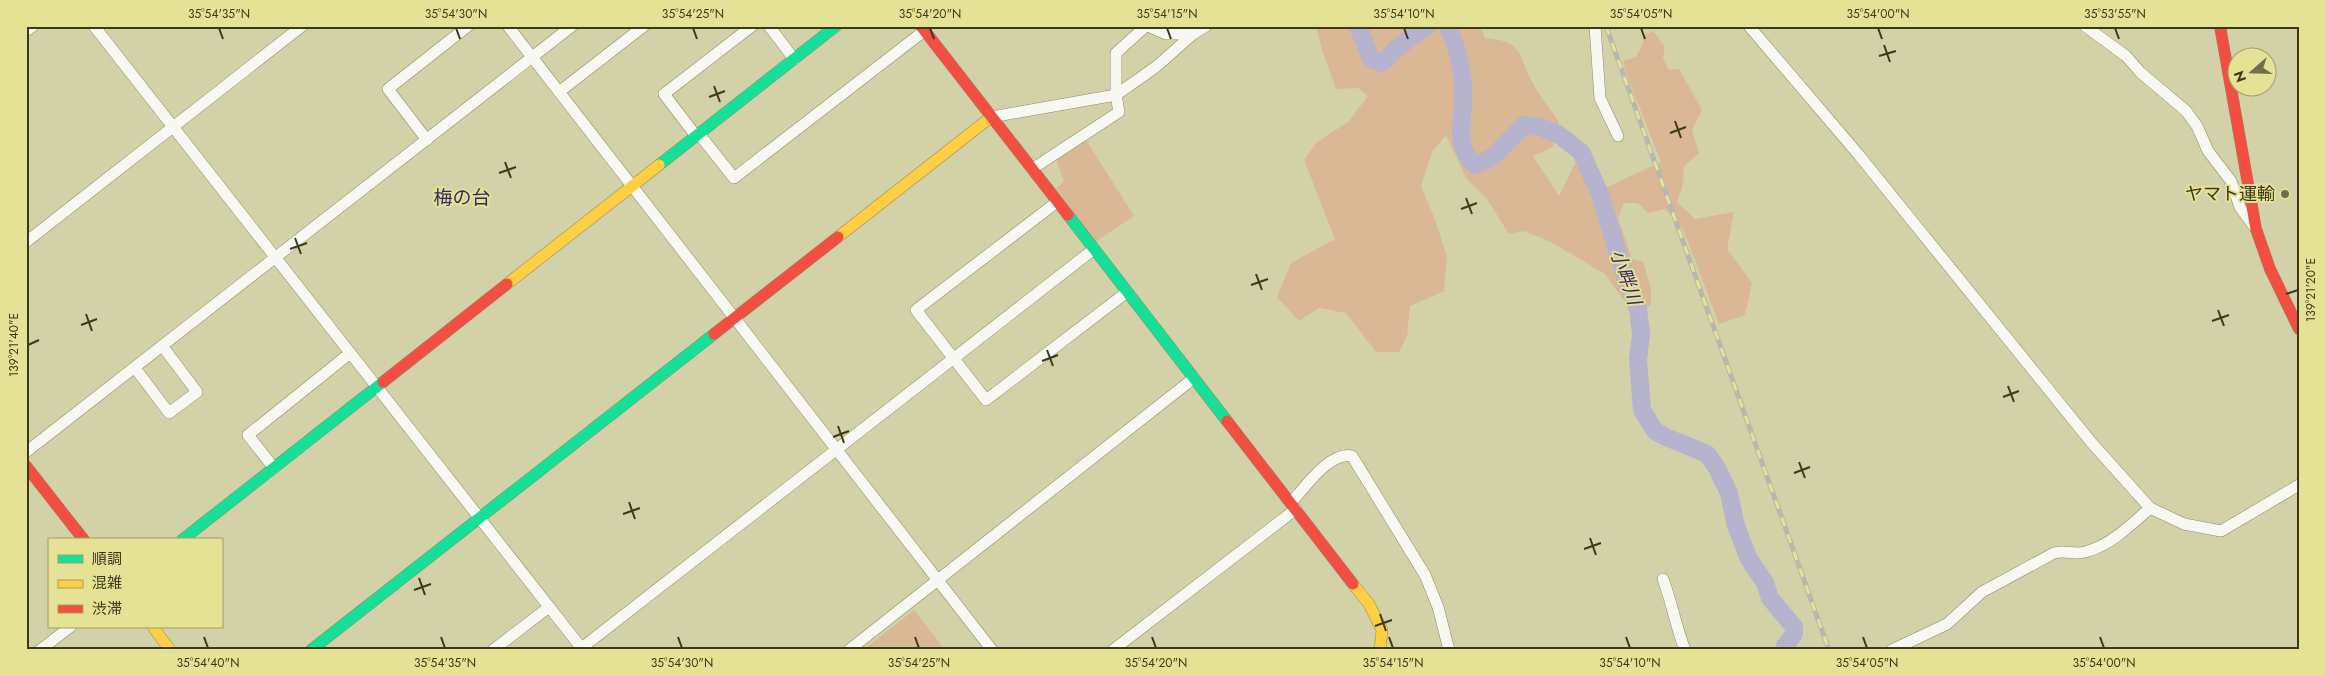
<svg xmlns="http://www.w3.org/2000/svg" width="2325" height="676" font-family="Jost,'Noto Sans JP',sans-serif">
  <rect width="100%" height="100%" fill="#d3d1a7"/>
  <!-- green -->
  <g fill="#dab896">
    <path d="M1316,26h164l5,12c40,3 32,17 48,45 7,14 18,26 26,39l-6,25 -20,9 26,40 16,-33 30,25 56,-26 -32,-81 -6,-20 13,-4 7,-13v-8l10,-5 12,16 -2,11 6,12 10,-1 23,41 -10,20 7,23 -15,13 -2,22 -5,14 18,17 39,-7 -7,37 25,34 -7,32 -26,9 -36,-95 -18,-20 -17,4 -10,-10h-14l-6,15 14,41 11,2 8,28v15l-6,7h-13l-27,-37 -54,-32 -27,-11 -15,3 -22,-35 -21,-21 -20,-43 -14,17 -11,34 15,36 11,35 -3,34 -34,15 -3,29 -8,17h-23l-30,-39 -27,-5 -20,13 -22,-24 14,-34 44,-24 -31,-79 13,-18 31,-20 20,-26 -10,-8 -22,1 -14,-39z"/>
    <path d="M1086,140l48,76 -39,26 -39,-54 8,-6 -8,-23z"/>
    <path d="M914,610l31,40h-82z"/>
  </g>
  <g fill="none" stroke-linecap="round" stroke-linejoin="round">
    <!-- river -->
    <g stroke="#b5b3ce" stroke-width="18">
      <path d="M1358,26l13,33 11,4 16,-16 30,-21"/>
      <path d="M1447,26c10,18 14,38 16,59 3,28 -12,59 12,80l18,-8 31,-32 16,2 18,7 23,18 19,42 26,86 12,29 3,25 -3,26 4,50 13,21 11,6 41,17 10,14 12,25 7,33 13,33 16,24 5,15 24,29v7l-9,12 1,4"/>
    </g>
    <!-- street casing -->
    <g stroke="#8e8c6a" stroke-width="12">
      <g id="street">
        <path d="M94,26l489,624"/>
        <path d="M508,26l484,624"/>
        <path d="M769,26l25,33"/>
        <path d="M1148,26l18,8h27"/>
        <path d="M1595,26l5,72 18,38"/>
        <path d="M1749,26l109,128 233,288 59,66"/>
        <path d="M2085,26l41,30 14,16 46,39 11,15 11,25 23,30 9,26 13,18"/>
        <path d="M26,31l7,-5"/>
        <path d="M559,92l85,-66"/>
        <path d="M991,117l125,-22 41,-29 36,-32 13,-8"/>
        <path d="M699,134l35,44 190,-147"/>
        <path d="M696,136l-32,-42 88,-68"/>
        <path d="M427,140l-39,-51 80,-63"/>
        <path d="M1032,169l87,-57 -3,-17v-42l30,-27"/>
        <path d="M1057,202l-141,108 70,90 141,-108"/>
        <path d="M26,242l276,-216"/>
        <path d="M135,368l34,45 28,-21 -34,-45"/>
        <path d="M26,452l546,-426"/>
        <path d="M273,467l-25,-32 101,-81"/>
        <path d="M1291,503c14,-16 39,-52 61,-47l73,119 13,32 11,43"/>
        <path d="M1663,579c9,24 13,48 22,71"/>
        <path d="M40,650l30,-23"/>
        <path d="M493,650l56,-43"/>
        <path d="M579,650l515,-401"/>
        <path d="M849,650l345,-272"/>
        <path d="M1113,650l183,-141"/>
        <path d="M1892,650l55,-26 35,-32 72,-39c11,-3 21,2 31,-1 26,-7 46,-27 65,-44l34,16 37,7 78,-46"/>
      </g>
    </g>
    <!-- fast casing -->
    <g stroke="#8e8c6a" stroke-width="12">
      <g id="fast">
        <path d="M659,165l177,-139"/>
        <path d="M1068,215l159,206"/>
        <path d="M182,540l201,-158"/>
        <path d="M311,650l403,-316"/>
      </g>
    </g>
    <!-- slow casing -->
    <g stroke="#8e8c6a" stroke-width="12">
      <g id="slow">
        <path d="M838,237l153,-120"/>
        <path d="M507,284l152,-119"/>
        <path d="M1353,584l16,20 13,26 -2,20"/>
        <path d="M153,627l17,23"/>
      </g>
    </g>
    <!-- jam casing -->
    <g stroke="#8e8c6a" stroke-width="12">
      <g id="jam">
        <path d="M921,26l147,189"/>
        <path d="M2220,26l36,203 14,40 29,60"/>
        <path d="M714,334l124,-97"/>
        <path d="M383,382l124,-98"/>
        <path d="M1227,421l126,163"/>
        <path d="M26,466l58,74"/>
      </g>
    </g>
    <!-- street -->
    <use href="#street" stroke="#f8f8f2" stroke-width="11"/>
    <!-- fast -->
    <use href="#fast" stroke="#16e098" stroke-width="11"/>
    <!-- slow -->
    <use href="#slow" stroke="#ffcf43" stroke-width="11"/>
    <!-- jam -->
    <use href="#jam" stroke="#f24e42" stroke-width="11"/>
    <!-- rail casing -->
    <g stroke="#b8b8ad" stroke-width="5">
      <path id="rail" d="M1606,26l223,624"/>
    </g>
    <!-- rail -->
    <use href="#rail" stroke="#e5e195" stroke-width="3" stroke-dasharray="9" stroke-linecap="butt"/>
  </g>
  <!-- ticks -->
  <path fill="none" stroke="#3b391a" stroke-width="2" d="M219,28l4,11M456,28l4,11M693,28l4,11M930,28l4,11M1167,28l4,11M1404,28l4,11M1641,28l4,11M1878,28l4,11M2115,28l4,11M1884,45l6,17M1879,56l17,-5M714,86l6,16M709,97l16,-6M1675,121l6,17M1670,133l16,-6M505,162l6,16M499,173l17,-6M1466,198l6,16M1461,209l16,-6M295,238l6,16M290,249l17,-6M1256,274l6,16M1251,285l17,-6M2286,294l12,-4M2218,310l6,16M86,314l6,17M2212,321l17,-6M81,325l16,-6M28,345l11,-5M1047,350l6,16M1042,361l16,-6M2008,386l6,16M2003,397l16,-6M838,426l6,17M833,437l16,-6M1799,462l6,16M1794,473l16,-6M629,502l6,17M623,514l17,-6M1590,538l6,17M1584,549l17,-6M419,578l6,17M414,590l17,-6M1380,614l6,17M1375,626l17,-6M204,637l4,11M441,637l4,11M678,637l4,11M915,637l4,11M1152,637l4,11M1389,637l4,11M1626,637l4,11M1863,637l4,11M2100,637l4,11"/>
  <!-- markers -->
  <circle fill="#706e4b" stroke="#e5e195" stroke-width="2" cx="2285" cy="194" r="5"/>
  <g text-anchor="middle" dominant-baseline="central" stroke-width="4" stroke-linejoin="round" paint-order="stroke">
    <!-- poi labels -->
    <g font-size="18" fill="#3b391a" stroke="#e5e195" text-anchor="end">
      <text x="2275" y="194">ヤマト運輸</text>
    </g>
    <!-- neighbourhood labels -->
    <g font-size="19" fill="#322a65" stroke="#e5e195">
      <text x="462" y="197">梅の台</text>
    </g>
    <!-- water labels -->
    <g font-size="19" font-style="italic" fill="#342a6d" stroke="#e5e195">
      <text transform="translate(1626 277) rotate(71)">小畔川</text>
    </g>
  </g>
  <!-- border -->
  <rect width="2325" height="676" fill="none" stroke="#e5e195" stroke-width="55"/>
  <!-- legend -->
  <rect x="48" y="538" width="175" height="90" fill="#e5e195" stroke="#a19e64"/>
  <rect x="58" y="555" width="25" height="8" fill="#16e098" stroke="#a19e64"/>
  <text x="92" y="564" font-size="15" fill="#3b391a">順調</text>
  <rect x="58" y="580" width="25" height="8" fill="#ffcf43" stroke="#a19e64"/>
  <text x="92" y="588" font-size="15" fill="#3b391a">混雑</text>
  <rect x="58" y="605" width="25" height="8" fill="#f24e42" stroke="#a19e64"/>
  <text x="92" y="614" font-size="15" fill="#3b391a">渋滞</text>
  <!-- north arrow -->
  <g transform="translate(2252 72) rotate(250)"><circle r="24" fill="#e5e195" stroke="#a19e64"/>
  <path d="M0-4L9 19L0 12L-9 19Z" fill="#706e4b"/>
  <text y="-8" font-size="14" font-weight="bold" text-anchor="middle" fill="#3b391a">N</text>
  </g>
  <rect x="28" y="28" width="2270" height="620" fill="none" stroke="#3b391a" stroke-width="2"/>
  <g font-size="12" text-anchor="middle" fill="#3b391a">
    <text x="219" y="18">35°54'35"N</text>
    <text x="456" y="18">35°54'30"N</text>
    <text x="693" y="18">35°54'25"N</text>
    <text x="930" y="18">35°54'20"N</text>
    <text x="1167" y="18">35°54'15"N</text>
    <text x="1404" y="18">35°54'10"N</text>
    <text x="1641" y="18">35°54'05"N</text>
    <text x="1878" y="18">35°54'00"N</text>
    <text x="2115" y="18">35°53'55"N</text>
    <text transform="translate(2311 290) rotate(-90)" y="4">139°21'20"E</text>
    <text transform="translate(14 345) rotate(-90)" y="4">139°21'40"E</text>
    <text x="208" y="667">35°54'40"N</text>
    <text x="445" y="667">35°54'35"N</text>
    <text x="682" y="667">35°54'30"N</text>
    <text x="919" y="667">35°54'25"N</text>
    <text x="1156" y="667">35°54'20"N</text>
    <text x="1393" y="667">35°54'15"N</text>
    <text x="1630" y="667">35°54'10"N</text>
    <text x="1867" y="667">35°54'05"N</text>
    <text x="2104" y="667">35°54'00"N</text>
  </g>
</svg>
